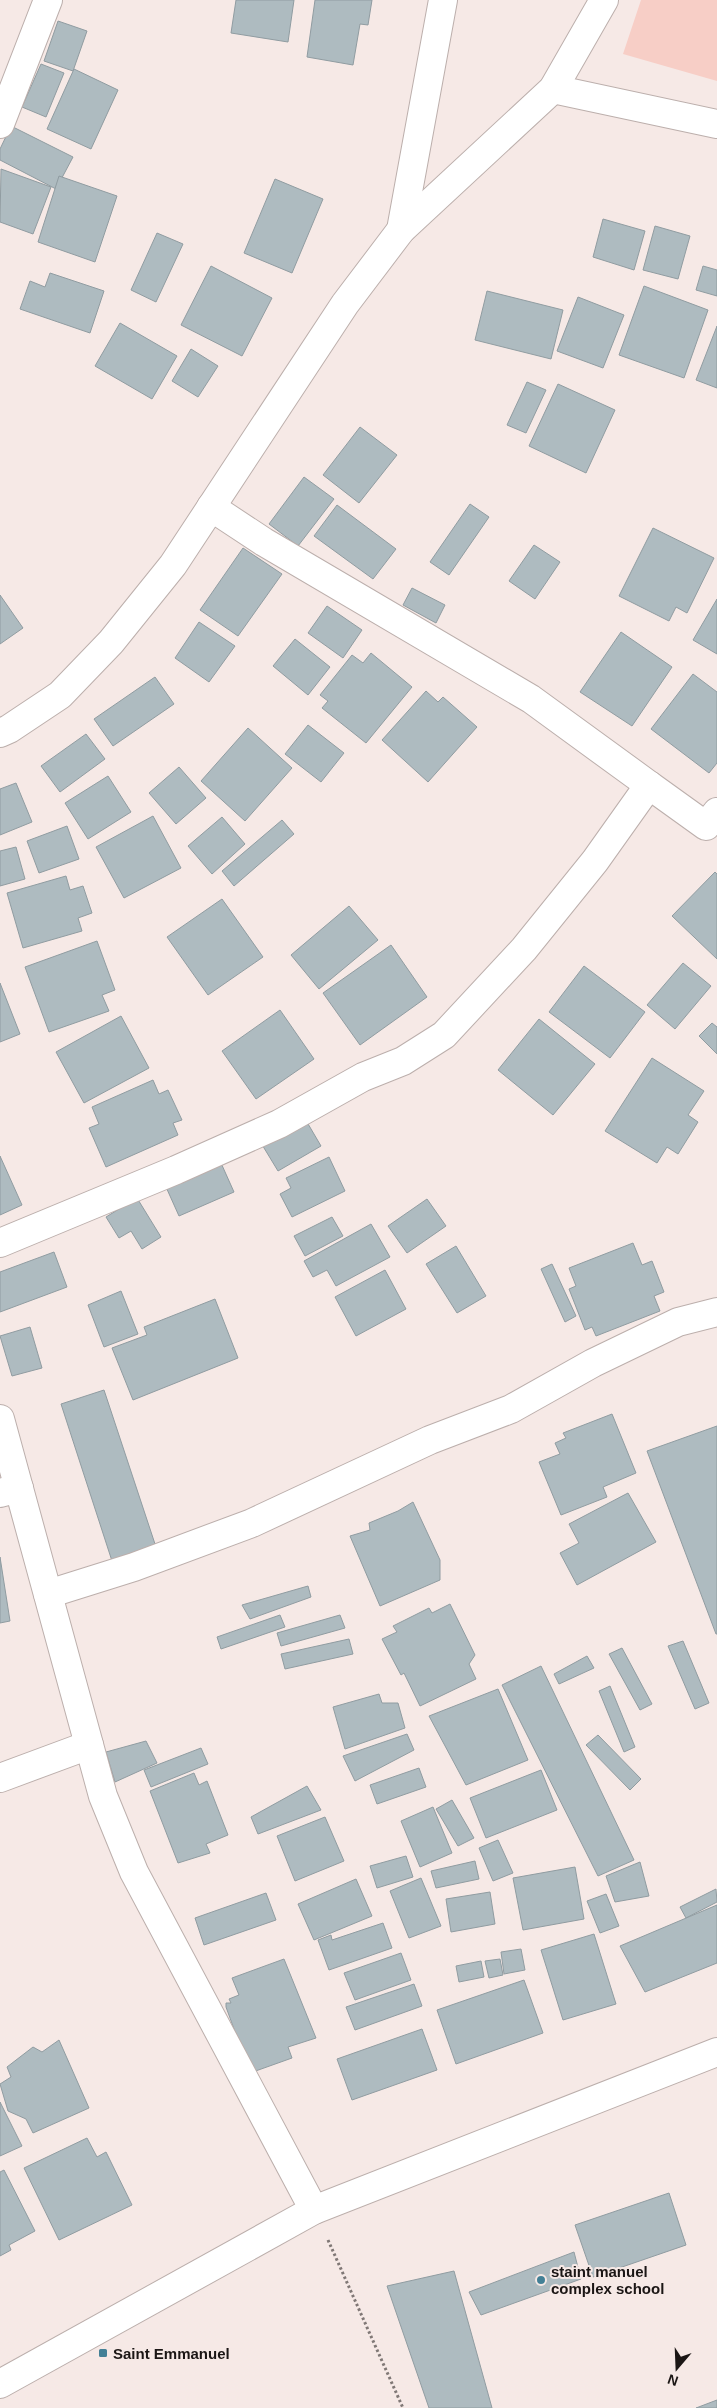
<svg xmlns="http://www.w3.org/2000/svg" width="717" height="2408" font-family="Helvetica,sans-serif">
  <rect width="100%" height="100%" fill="#f6e9e6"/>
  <!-- green -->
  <path fill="#f7cec6" d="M641,0h76v81l-94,-27z"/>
  <!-- building -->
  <g fill="#aebbc0" stroke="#909ca1">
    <path d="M236,0h58l-6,42 -57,-9z"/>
    <path d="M315,0h57l-4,25 -8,-1 -7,41 -46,-8z"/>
    <path d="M58,21l29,10 -14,40 -29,-10z"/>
    <path d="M41,64l23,9 -18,44 -24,-10z"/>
    <path d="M74,69l44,21 -27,59 -44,-20z"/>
    <path d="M11,126l62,31 -17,32 -56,-29v-11z"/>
    <path d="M1,169l50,18 -18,47 -33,-12z"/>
    <path d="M59,176l58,20 -22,66 -57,-20z"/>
    <path d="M275,179l48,20 -31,74 -48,-20z"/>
    <path d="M603,219l42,12 -11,39 -41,-13z"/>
    <path d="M655,226l35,10 -12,43 -35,-9z"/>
    <path d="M157,233l26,11 -27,58 -25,-12z"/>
    <path d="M211,266l61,32 -30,58 -61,-31z"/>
    <path d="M703,266l14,4v26l-21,-6z"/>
    <path d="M50,273l54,18 -14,42 -70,-24 10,-28 15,6z"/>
    <path d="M644,286l64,24 -24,68 -65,-23z"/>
    <path d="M487,291l76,19 -12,49 -76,-19z"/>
    <path d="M578,297l46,18 -21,53 -46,-17z"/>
    <path d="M120,323l57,33 -25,43 -57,-33z"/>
    <path d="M717,326v62l-21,-8z"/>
    <path d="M191,349l27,17 -20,31 -26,-16z"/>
    <path d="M527,382l19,8 -20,43 -19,-8z"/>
    <path d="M558,384l57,26 -29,63 -57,-27z"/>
    <path d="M360,427l37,28 -38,48 -36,-28z"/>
    <path d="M304,477l30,22 -36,47 -29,-22z"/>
    <path d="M470,504l19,13 -40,58 -19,-13z"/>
    <path d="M337,505l59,44 -23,30 -59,-43z"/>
    <path d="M653,528l61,30 -27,55 -11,-6 -7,14 -50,-25z"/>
    <path d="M534,545l26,17 -25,37 -26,-18z"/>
    <path d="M243,548l39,26 -44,62 -38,-26z"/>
    <path d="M412,588l33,17 -9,18 -33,-18z"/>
    <path d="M0,595l23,33 -23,16z"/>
    <path d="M717,599v55l-24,-14z"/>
    <path d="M327,606l35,24 -19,28 -35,-25z"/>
    <path d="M199,622l36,24 -26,36 -34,-24z"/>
    <path d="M621,632l51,35 -40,59 -52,-34z"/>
    <path d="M295,639l35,28 -22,28 -35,-29z"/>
    <path d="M371,653l41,34 -46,56 -44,-35 6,-7 -8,-6 32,-40 11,8z"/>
    <path d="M693,674l24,18v71l-8,10 -58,-44z"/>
    <path d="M155,677l19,27 -61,42 -19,-27z"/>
    <path d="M426,691l12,11 5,-5 34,30 -49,55 -46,-42z"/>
    <path d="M308,725l36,28 -23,29 -36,-28z"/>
    <path d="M248,728l44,40 -47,53 -44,-40z"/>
    <path d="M86,734l19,25 -45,33 -19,-26z"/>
    <path d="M179,767l27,31 -30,26 -27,-31z"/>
    <path d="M108,776l23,36 -43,27 -23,-36z"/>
    <path d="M16,783l16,39 -32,13v-46z"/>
    <path d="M153,816l28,52 -57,30 -28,-51z"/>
    <path d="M222,817l23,27 -33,30 -24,-28z"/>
    <path d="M282,820l12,14 -60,52 -12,-15z"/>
    <path d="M67,826l12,33 -40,14 -12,-32z"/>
    <path d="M16,847l9,32 -25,7v-35z"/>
    <path d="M715,872l2,2v85l-45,-43z"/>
    <path d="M66,876l4,14 13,-4 9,27 -14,5 4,13 -59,17 -16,-55z"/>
    <path d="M222,899l41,58 -55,38 -41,-58z"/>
    <path d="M349,906l29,34 -59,49 -28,-34z"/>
    <path d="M97,941l18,49 -13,5 7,16 -60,21 -24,-65z"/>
    <path d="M391,945l36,52 -67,48 -37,-52z"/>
    <path d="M683,963l28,23 -36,43 -28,-24z"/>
    <path d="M584,966l61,46 -35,46 -61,-46z"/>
    <path d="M0,983l20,51 -20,8z"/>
    <path d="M280,1010l34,49 -58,40 -34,-48z"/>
    <path d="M121,1016l28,52 -65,35 -28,-51z"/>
    <path d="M539,1019l56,45 -42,51 -55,-45z"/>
    <path d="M712,1023l5,4v27l-18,-18z"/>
    <path d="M652,1058l52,33 -16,24 10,7 -20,32 -11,-7 -10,16 -52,-32z"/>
    <path d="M153,1080l6,14 9,-4 14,30 -9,3 5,12 -72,32 -17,-39 10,-4 -7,-17z"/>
    <path d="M304,1117l17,29 -43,25 -17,-28z"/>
    <path d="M0,1156l22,49 -22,10z"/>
    <path d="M329,1157l16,34 -53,26 -12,-23 11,-6 -5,-10z"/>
    <path d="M221,1163l13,29 -55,24 -13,-29z"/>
    <path d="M137,1198l24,39 -19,12 -11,-18 -12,7 -13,-21z"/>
    <path d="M427,1199l19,27 -39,27 -19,-27z"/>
    <path d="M332,1217l11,19 -38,20 -11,-20z"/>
    <path d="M371,1224l19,33 -54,29 -9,-16 -14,7 -9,-16z"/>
    <path d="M633,1243l9,22 10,-4 12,31 -10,4 6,15 -64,25 -4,-9 -7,3 -16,-41 7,-3 -7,-18z"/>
    <path d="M456,1246l30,50 -29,17 -31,-49z"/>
    <path d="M54,1252l13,35 -67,25v-40z"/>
    <path d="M552,1264l24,52 -11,6 -24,-53z"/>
    <path d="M385,1270l21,39 -50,27 -21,-39z"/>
    <path d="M121,1291l17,43 -34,13 -16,-42z"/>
    <path d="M215,1299l23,59 -105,42 -21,-52 35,-13 -3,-8z"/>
    <path d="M30,1327l12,41 -30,8 -12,-40z"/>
    <path d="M104,1390l52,157 -44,14 -51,-157z"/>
    <path d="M612,1414l24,59 -33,14 4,10 -46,18 -22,-53 21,-8 -5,-11 11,-5 -3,-5z"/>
    <path d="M717,1426v208h-1l-69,-183z"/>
    <path d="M628,1493l28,49 -79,43 -17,-32 19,-10 -10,-19z"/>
    <path d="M413,1502l27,58v20l-60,26 -30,-70 20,-6 -1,-7 29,-12z"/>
    <path d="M0,1557l10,64 -10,2z"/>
    <path d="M308,1586l3,11 -61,22 -8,-14z"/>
    <path d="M450,1604l25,51 -6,9 7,15 -56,27 -16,-33 -3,2 -19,-36 15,-7 -4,-6 36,-18 3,5z"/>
    <path d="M280,1615l5,12 -64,22 -4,-12z"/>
    <path d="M340,1615l5,13 -64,18 -4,-13z"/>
    <path d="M349,1639l4,15 -68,15 -4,-15z"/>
    <path d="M683,1641l26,62 -14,6 -27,-63z"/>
    <path d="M622,1648l30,56 -12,6 -31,-56z"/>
    <path d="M587,1656l7,12 -35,16 -5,-10z"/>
    <path d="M541,1666l93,194 -36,16 -96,-191z"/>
    <path d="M610,1686l25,61 -11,5 -25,-61z"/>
    <path d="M498,1689l30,71 -62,25 -37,-69z"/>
    <path d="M379,1694l3,9h16l7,25 -60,21 -12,-42z"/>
    <path d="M407,1734l7,16 -59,31 -12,-25z"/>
    <path d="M598,1735l43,44 -11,11 -44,-45z"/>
    <path d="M146,1741l11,22 -42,19 -9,-30z"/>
    <path d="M201,1748l7,16 -57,23 -7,-17z"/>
    <path d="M419,1768l7,19 -49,17 -7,-19z"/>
    <path d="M541,1770l16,40 -71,28 -16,-40z"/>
    <path d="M194,1773l5,12 8,-4 21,54 -22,9 4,9 -32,10 -28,-72z"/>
    <path d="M307,1786l14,24 -63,24 -7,-17z"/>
    <path d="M452,1800l22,38 -16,8 -22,-37z"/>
    <path d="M433,1807l19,46 -32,14 -19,-46z"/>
    <path d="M325,1817l19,44 -49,20 -18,-45z"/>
    <path d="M498,1840l15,33 -20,8 -14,-33z"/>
    <path d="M406,1856l7,21 -36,11 -7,-22z"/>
    <path d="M475,1861l4,18 -43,9 -5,-17z"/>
    <path d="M640,1862l9,34 -34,6 -9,-26z"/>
    <path d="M575,1867l9,52 -61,11 -10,-52z"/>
    <path d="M421,1878l20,48 -32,12 -19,-47z"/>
    <path d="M356,1879l16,37 -58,24 -16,-36z"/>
    <path d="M716,1889l1,13 -31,16 -6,-11z"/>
    <path d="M490,1892l5,32 -44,8 -5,-33z"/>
    <path d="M266,1893l10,27 -72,25 -9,-27z"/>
    <path d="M606,1894l13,32 -19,7 -13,-32z"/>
    <path d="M717,1905v58l-72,29 -25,-46z"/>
    <path d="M383,1923l9,25 -63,22 -11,-30 13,-5 1,5z"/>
    <path d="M594,1934l22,70 -53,16 -22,-70z"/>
    <path d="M521,1949l4,21 -21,4 -3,-22z"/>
    <path d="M401,1953l10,27 -56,20 -11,-27z"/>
    <path d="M284,1959l32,79 -28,9 4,11 -42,15 -24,-66v-4h5l-2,-4 10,-4 -7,-17z"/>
    <path d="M500,1959l3,16 -14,3 -4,-17z"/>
    <path d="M481,1961l3,16 -25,5 -3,-16z"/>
    <path d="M524,1980l19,53 -87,31 -19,-54z"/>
    <path d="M414,1984l8,22 -67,24 -9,-23z"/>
    <path d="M422,2029l15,41 -85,30 -15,-41z"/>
    <path d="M59,2040l30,68 -56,25 -7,-14 -18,-8 -8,-27 11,-7 -4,-10 26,-20 9,5z"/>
    <path d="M0,2102l22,44 -22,10z"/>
    <path d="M87,2138l10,19 9,-5 26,53 -73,35 -35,-72z"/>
    <path d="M4,2170l31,61 -26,14 2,5 -11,6v-84z"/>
    <path d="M669,2193l17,52 -93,32 -18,-52z"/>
    <path d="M574,2252l7,27 -100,36 -12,-23z"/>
    <path d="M454,2271l38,137h-63l-42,-122z"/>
    <path d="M717,2400v8h-21z"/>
  </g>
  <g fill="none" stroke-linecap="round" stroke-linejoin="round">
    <!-- minor casing -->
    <g stroke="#bcafac" stroke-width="30">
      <g id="minor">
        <path d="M553,89l164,35"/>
        <path d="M0,124l48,-124"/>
        <path d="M401,230l42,-230"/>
        <path d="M211,507l53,35 267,157 118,86"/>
        <path d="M0,733l9,-4 51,-34 51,-53 62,-77 172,-261 56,-74 152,-141 51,-89"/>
        <path d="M0,1243l176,-73 103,-46 84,-47 40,-16 41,-26 80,-86 71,-88 54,-76 57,41 11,-14"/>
        <path d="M0,1493l19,-5"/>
        <path d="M48,1594l86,-27 118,-44 178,-83 81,-31 82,-46 85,-41 39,-10"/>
        <path d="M0,1778l89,-33"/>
      </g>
    </g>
    <!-- tertiary casing -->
    <g stroke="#bcafac" stroke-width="30">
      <path id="tertiary" d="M0,2384l314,-174 403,-158"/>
    </g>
    <!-- secondary casing -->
    <g stroke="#bcafac" stroke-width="30">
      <path id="secondary" d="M0,1419l103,377 31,76 180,338"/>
    </g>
    <!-- path -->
    <path stroke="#807876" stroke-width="3" stroke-dasharray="2.5 2.5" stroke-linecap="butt" d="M328,2240l75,168"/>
    <!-- minor -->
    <use href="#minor" stroke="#fff" stroke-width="28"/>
    <!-- tertiary -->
    <use href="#tertiary" stroke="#fff" stroke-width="28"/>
    <!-- secondary -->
    <use href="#secondary" stroke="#fff" stroke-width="28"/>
  </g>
  <!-- markers -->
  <g fill="#438096" stroke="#f6e9e6" stroke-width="2">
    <circle cx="541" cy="2280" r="5"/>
    <rect x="98" y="2348" width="10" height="10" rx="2.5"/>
  </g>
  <g text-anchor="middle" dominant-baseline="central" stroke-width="4" stroke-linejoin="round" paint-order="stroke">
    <!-- poi labels -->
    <g font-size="15" font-weight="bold" fill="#1b1615" stroke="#f6e9e6" text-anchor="start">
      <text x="551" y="2271">staint manuel<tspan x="551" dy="17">complex school</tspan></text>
      <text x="113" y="2353">Saint Emmanuel</text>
    </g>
  </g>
  <!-- north arrow -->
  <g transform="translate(677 2368) rotate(199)" stroke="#f6e9e6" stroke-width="4" paint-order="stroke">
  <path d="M0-4L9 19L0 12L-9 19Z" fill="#1b1615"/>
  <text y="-8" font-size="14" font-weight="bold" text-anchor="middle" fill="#1b1615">N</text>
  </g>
</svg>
